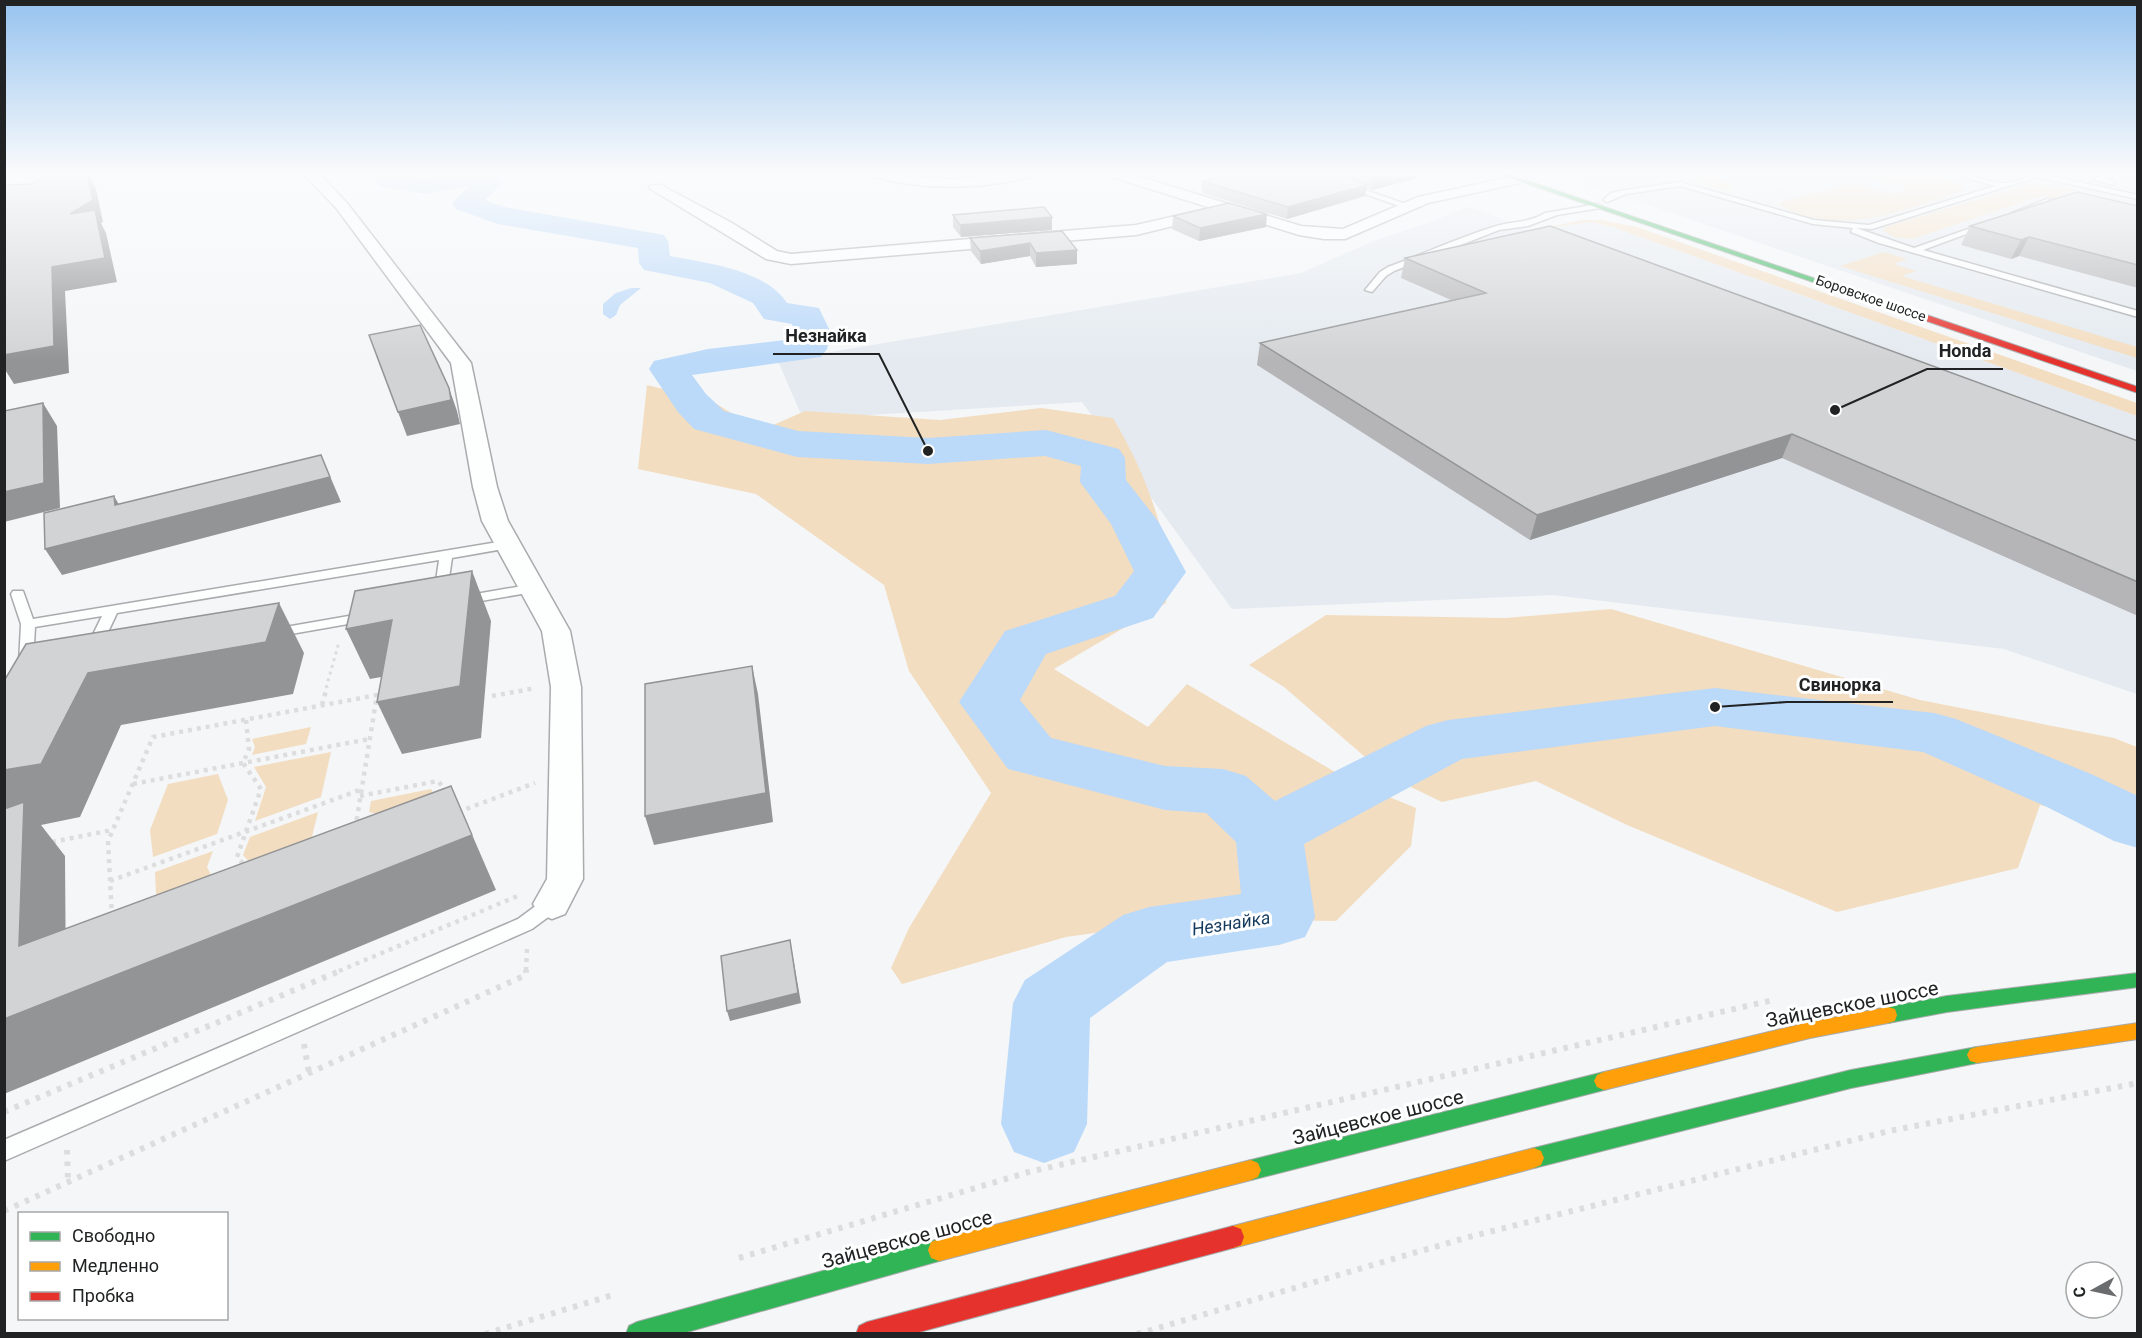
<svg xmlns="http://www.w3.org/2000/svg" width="2142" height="1338" font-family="Roboto,sans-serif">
  <rect width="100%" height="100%" fill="#f4f6f8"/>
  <!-- built -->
  <g fill="#e4eaf0">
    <path d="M1558,174h579v197l-510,-173z"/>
    <path d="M1469,206l60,24 62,-8 22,5 524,189v278l-133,-45 -451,-54 -321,14 -150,-207 -279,17 -25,-58 523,-88 75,-33 52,-17z"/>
  </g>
  <!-- green -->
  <g fill="#f3ddc0">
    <path d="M1688,174h26l21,14c-17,6 -33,-5 -47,-14z"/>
    <path d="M1856,174h79l19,7 12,9c-60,19 -127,49 -187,15l5,-4 59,-15 14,-1 35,9 18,-6z"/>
    <path d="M2027,185l53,4 -20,6 77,18v6l-96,-23 -129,43 -18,-2 -11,-7 2,-3z"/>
    <path d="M1582,220h19l36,7 500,176v13l-524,-189 -22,-5 -52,7z"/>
    <path d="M1884,252l23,7 -13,5 22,7 -14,5 235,71v11l-297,-92z"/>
    <path d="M647,385l65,16 48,30 45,-20 135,9 101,-12 72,10c25,42 43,85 53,133 3,16 0,35 0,52l-112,66 94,58 39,-43 163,97 66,27 -5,38 -75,75 -143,-2 -127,18 -164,47 -11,-16 18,-40 82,-135 -82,-122 -25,-86 -128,-91 -118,-25z"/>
    <path d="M1611,609l309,91 194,38 23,9v83l-97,-25 -22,63 -181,44 -210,-87 -91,-44 -94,21 -56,-27 -102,-88 -35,-22 77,-50 179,3z"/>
    <path d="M311,727l-5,17 -54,11 3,-8 -3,-8z"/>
    <path d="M331,752l-10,45 -66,24 11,-34 -12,-20z"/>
    <path d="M218,774l10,26 -11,34 -64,23 -3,-27 18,-46z"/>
    <path d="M431,789l11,18 -38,14 -35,-9 2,-11z"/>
    <path d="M318,812l-7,29 -53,31 -15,-17 7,-18z"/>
    <path d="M213,851l-6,16 10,20 -30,11 -31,-4 -1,-22z"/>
  </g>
  <!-- water -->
  <path fill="#bbd9f9" d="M631,288h10l-21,17 -4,10 -6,4 -7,-5v-10l13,-11z"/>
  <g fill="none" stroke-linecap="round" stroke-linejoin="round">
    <!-- river -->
    <path fill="#bbd9f9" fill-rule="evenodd" d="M376,174c17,0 36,4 51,4 19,-1 63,-13 76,5l-18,17 19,7 160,28 4,6 2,15c37,7 96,14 117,47l32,5 12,25 -4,16 -6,8 -129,18 14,19 18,17 74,20 130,7 118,-8 73,19 6,9 1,22 32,41 28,51 -33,46 -107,36 -26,46 31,38 114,28 58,3 23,7 29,25 151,-75 22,-6 267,-32 219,25 22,6 135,55 47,22v52l-24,-7 -69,-35 -122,-54 -208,-26 -253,33 -158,85 11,73 -10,20 -26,8 -112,17 -77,56 -3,106 -13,28 -30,11 -30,-11 -13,-28 12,-121 12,-23 98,-65 26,-8 92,-13 -5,-52 -30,-29 -41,-3 -157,-41 -49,-67 46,-71 110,-35 19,-25 -23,-47 -31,-42 1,-16 -36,-10 -117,8 -131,-7 -103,-28 -16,-17 -29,-43 5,-8 54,-12 85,-10 2,-6 -3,-9 -28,-5 -11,-16 -43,-20 -66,-13 -5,-7 -1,-15 -140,-24 -42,-15 -4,-6 17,-17 -43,8 -48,-8 -4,-6z"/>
    <!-- lane casing -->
    <g stroke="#a9abad" stroke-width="3">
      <g id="lane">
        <path d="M1308,174h10l94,32 -7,2z"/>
        <path d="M1953,174c16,0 31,7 48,9 13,1 28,-9 42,-9l95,21v4l-101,-22 -165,52 -16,-1 58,20 74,-26v4l-65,24 215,61v6l-259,-74 -28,-11 2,-4 -40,-4 -133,-38 -54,8 -19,8 -4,-2 8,-7 15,-3 54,-8 134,38 55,5 126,-39z"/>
        <path d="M2105,174h10l-11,5 10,2v4l-22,-6z"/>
        <path d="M2047,199l24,7 -4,2 -19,-5 -29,12 -7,-2z"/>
        <path d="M1598,204l4,2 -1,2 -44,7 -29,11 -29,4 -105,41 -8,5 -14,16 -7,-2 15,-18 8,-5c35,-13 70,-29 105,-40 21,-7 34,-3 52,-14z"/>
        <path d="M510,540l6,4 -1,3 -63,11 -6,40 -5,1 -7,-4 5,-35 -322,53 -17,36 -7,4 -7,-4 16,-33 -67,11 -2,36 -7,5 -7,-5 2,-39 -10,-30 2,-3h10l10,28z"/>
        <path d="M534,584l7,4 -2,3 -75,13 -7,-4 7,-4z"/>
        <path d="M366,613l7,4 -2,3 -97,17 -7,-4 7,-4z"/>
        <path d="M552,897l7,2 2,5 -2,5 -27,20 -528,232v-21l514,-221 27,-20z"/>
      </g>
    </g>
    <!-- street casing -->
    <g stroke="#a9abad" stroke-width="3">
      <g id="street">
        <path d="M304,174h15l28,29 124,160 26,124 11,34 62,110 11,56 2,192 -18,35 -13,5 -13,-5 -6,-10 14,-25 4,-192 -9,-56 -60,-110 -9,-34 -22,-124 -114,-154z"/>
        <path d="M871,174l81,5 50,-5h30l-2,3c-52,13 -105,13 -157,0z"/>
        <path d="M1110,174h21l170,52 42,3 75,-32 102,-22 7,4 -7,4 -92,20 -83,36h-21l-25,-4 -80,-25 -1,5 -82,20 -345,29 -25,-5 -117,-71 2,-3h10l71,38 45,28 14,3 345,-29 75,-17 -99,-31z"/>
      </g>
    </g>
    <!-- fast casing -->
    <g stroke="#a9abad" stroke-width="2">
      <g id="fast">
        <path d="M1499,174h9l405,138 -7,2z"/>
        <path d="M2138,973v14l-191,25 -59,11 -7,-2 -2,-6 2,-6 7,-2 59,-11z"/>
        <path d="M1977,1047l7,2 3,6 -3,6 -7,2 -126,25 -317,80 -7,-3 -3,-7 3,-7 7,-3 317,-78z"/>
        <path d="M1604,1072l7,3 3,6 -3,6 -7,3 -353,90 -7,-3 -3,-7 3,-7 7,-3z"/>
        <path d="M939,1239l8,3 3,8 -3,8 -8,3 -259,73h-54l3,-8 8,-4z"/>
      </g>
    </g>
    <!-- slow casing -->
    <g stroke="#a9abad" stroke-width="2">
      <g id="slow">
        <path d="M1888,1007l7,2 2,6 -2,6 -7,2 -78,15 -206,52 -7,-3 -3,-6 3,-6 7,-3 206,-50z"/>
        <path d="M2138,1023v16l-161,24 -7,-2 -3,-6 3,-6 7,-2z"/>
        <path d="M1534,1148l7,3 3,7 -3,7 -7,3 -301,80 -8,-3 -3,-8 3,-8 8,-3z"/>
        <path d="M1251,1160l7,3 3,7 -3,7 -7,3 -312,81 -8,-3 -3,-8 3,-8 8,-3z"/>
      </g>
    </g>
    <!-- jam casing -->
    <g stroke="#a9abad" stroke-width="2">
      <g id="jam">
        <path d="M1906,310h6l226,77v6l-232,-79z"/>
        <path d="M1233,1226l8,3 3,8 -3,8 -8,3 -321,86h-56l3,-8 8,-4z"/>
      </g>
    </g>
    <!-- path-far2 -->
    <path stroke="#ddddde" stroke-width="3" stroke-dasharray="3 4" stroke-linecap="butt" d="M326,688l13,-46"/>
    <!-- path-far1 -->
    <g stroke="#ddddde" stroke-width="4.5" stroke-dasharray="4 5" stroke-linecap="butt">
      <path d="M492,696l44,-8"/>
      <path d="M322,705l5,-18"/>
      <path d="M246,720l3,29 -6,14 18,26 -24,68 9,10"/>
      <path d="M133,784l236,-45"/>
      <path d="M360,796l78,-15 8,10"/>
      <path d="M458,812l77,-29"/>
      <path d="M52,842l60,-12"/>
      <path d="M110,881l250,-91"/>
      <path d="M112,917l-4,-76 45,-104 224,-42 -21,129"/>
      <path d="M339,971l181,-76"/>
      <path d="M526,971l1,-23"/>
    </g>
    <!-- path -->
    <g stroke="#ddddde" stroke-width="6" stroke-dasharray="4.5 7" stroke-linecap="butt">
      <path d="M304,1044l5,29"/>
      <path d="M4,1112l338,-142"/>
      <path d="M67,1150l1,32"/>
      <path d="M4,1211l522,-236v-5"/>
      <path d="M739,1258l290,-86 744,-172"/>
      <path d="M485,1334l131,-40"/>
      <path d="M1137,1334l328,-96 424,-107 249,-48"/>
    </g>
    <!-- lane -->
    <use href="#lane" fill="#fdfefe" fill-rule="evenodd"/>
    <!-- street -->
    <use href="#street" fill="#fdfefe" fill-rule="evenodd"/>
    <!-- fast -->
    <use href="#fast" fill="#30b455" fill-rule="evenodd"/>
    <!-- slow -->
    <use href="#slow" fill="#ff9f0a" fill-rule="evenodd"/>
    <!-- jam -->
    <use href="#jam" fill="#e5322d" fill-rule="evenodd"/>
  </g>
  <!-- wall -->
  <g fill="#b5b5b7">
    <path d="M1230,174h189l-1,4 -46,12 -5,-2 -2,8 -78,23 -85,-26v-12z"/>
    <path d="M2138,206v82l-119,-32 -8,3 -50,-14 9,-19z"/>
    <path d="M953,215l99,15 -91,7 -8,-10z"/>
    <path d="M1173,216l93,11 -67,14 -27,-12z"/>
    <path d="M1062,231l15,19v14l-41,3 -6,-11 -49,8 -10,-13 -1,-13z"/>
    <path d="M1405,258l733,183v175l-356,-158 -252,82 -273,-175 3,-22 191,-43 -50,-22z"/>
  </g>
  <!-- shaded-wall -->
  <g fill="#939495">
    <path d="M87,174h2l7,15 7,33 -2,1 5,10 11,49 -52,9 4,82 -55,11 -10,-16v-13l48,-88 18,-53z"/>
    <path d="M1391,174h28l-1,4 -46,12 2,-12z"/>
    <path d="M1367,185l-2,11 -78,23 1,-12z"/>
    <path d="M1267,214l-1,13 -67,14 1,-13z"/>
    <path d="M1052,217v13l-91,7 -1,-12z"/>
    <path d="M2029,237l-10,19 -8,3 10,-19z"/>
    <path d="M1030,243v13l-49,8 -1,-13z"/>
    <path d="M1077,250v14l-41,3v-14z"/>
    <path d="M449,388l8,23 3,13 -53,12 -9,-24z"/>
    <path d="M43,403l14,23 3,82 -56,14v-30z"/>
    <path d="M1792,434l-10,24 -252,82 7,-25z"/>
    <path d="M321,455l20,47 -279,73 -17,-26 69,-53 15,26z"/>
    <path d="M472,571l19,50 -10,117 -79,16 -25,-52z"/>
    <path d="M279,603l25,50 -11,41 -172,31 -41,92 -39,8 24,31 1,139 385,-209 45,104 -492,204v-324l84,-97z"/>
    <path d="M392,620l22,51 -44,8 -24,-50z"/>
    <path d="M752,666l6,28 15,128 -119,23 -9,-29z"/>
    <path d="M790,940l11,63 -71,18 -3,-10z"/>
  </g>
  <!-- building -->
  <g fill="#d2d3d5" stroke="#939495" stroke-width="1.5">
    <path d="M49,174h38l6,26 -23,14 25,-4 10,48 -53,9 2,79 -50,9v-170l28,-1z"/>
    <path d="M1230,174h106l31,11 -79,22 -86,-26z"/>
    <path d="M1361,174h30l-17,4z"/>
    <path d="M2077,192l61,14v59l-109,-28 -8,3 -51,-14z"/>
    <path d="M1229,203l38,11 -67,14 -27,-12z"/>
    <path d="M1044,207l8,10 -92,8 -7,-10z"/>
    <path d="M1550,226l588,215v141l-346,-148 -255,81 -277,-172 226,-50 -81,-35z"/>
    <path d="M1062,231l15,19 -41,3 -6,-10 -50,8 -10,-13z"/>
    <path d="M420,325l29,63 2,12 -53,12 -29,-77z"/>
    <path d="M43,403l1,80 -40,9v-81z"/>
    <path d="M321,455l9,22 -285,72 -1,-36 70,-17 1,9z"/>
    <path d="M472,571l-12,115 -83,16 15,-82 -46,9 9,-38z"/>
    <path d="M279,603l-13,39 -178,31 -47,91 -37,6v-89l22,-37z"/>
    <path d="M752,666l14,127 -121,23v-132z"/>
    <path d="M451,786l21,49 -468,184v-210l20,-7 -5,144z"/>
    <path d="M790,940l8,53 -71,18 -6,-55z"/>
  </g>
  <!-- sky -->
  <linearGradient id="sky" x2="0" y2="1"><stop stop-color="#96c3ef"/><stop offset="0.48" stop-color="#fafbfc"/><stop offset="1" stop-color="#fafbfc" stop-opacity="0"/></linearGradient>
  <rect width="2142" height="361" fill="url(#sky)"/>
  <g text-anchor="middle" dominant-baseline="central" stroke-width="6" stroke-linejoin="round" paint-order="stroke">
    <!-- far-street labels -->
    <g font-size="14" fill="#202223" stroke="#fff">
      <text transform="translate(1871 298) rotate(19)">Боровское шоссе</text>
    </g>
    <!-- water labels -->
    <g font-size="18" font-style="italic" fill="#143b5e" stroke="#fff">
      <text transform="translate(1231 923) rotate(-9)">Незнайка</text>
    </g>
    <!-- near-street labels -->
    <g font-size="20" fill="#202223" stroke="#fff">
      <text transform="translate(1852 1004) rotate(-11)">Зайцевское шоссе</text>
      <text transform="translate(1378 1117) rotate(-14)">Зайцевское шоссе</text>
      <text transform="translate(907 1239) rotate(-15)">Зайцевское шоссе</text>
    </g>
  </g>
  <!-- callouts -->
  <path fill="none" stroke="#202223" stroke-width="2" d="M928 451L879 354H773M1835 410L1927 369H2003M1715 707L1787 702H1893"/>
  <g fill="#202223" stroke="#fff" stroke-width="2">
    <circle cx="928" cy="451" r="6"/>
    <circle cx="1835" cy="410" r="6"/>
    <circle cx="1715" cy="707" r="6"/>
  </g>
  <g font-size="18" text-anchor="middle" font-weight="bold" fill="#202223" stroke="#fff" stroke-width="6" stroke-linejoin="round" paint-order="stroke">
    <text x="826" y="342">Незнайка</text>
    <text x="1965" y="357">Honda</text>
    <text x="1840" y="691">Свинорка</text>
  </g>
  <!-- border -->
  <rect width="2142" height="1338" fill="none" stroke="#202223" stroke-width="12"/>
  <!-- legend -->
  <rect x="18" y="1212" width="210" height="108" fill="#ffffff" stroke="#a6a7a7" stroke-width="1.5"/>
  <rect x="30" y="1232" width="30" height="9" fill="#30b455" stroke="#a6a7a7" stroke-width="1.5"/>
  <text x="72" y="1242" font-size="18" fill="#202223">Свободно</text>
  <rect x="30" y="1262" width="30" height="9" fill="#ff9f0a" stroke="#a6a7a7" stroke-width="1.5"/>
  <text x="72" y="1272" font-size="18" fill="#202223">Медленно</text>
  <rect x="30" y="1292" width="30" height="9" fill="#e5322d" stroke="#a6a7a7" stroke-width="1.5"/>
  <text x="72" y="1302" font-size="18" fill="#202223">Пробка</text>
  <!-- north arrow -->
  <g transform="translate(2094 1290) rotate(262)"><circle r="28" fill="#ffffff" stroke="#a6a7a7" stroke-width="1.5"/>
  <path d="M0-4.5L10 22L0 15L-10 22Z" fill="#6a6c6e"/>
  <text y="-9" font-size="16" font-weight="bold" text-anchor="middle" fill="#202223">С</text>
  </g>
</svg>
